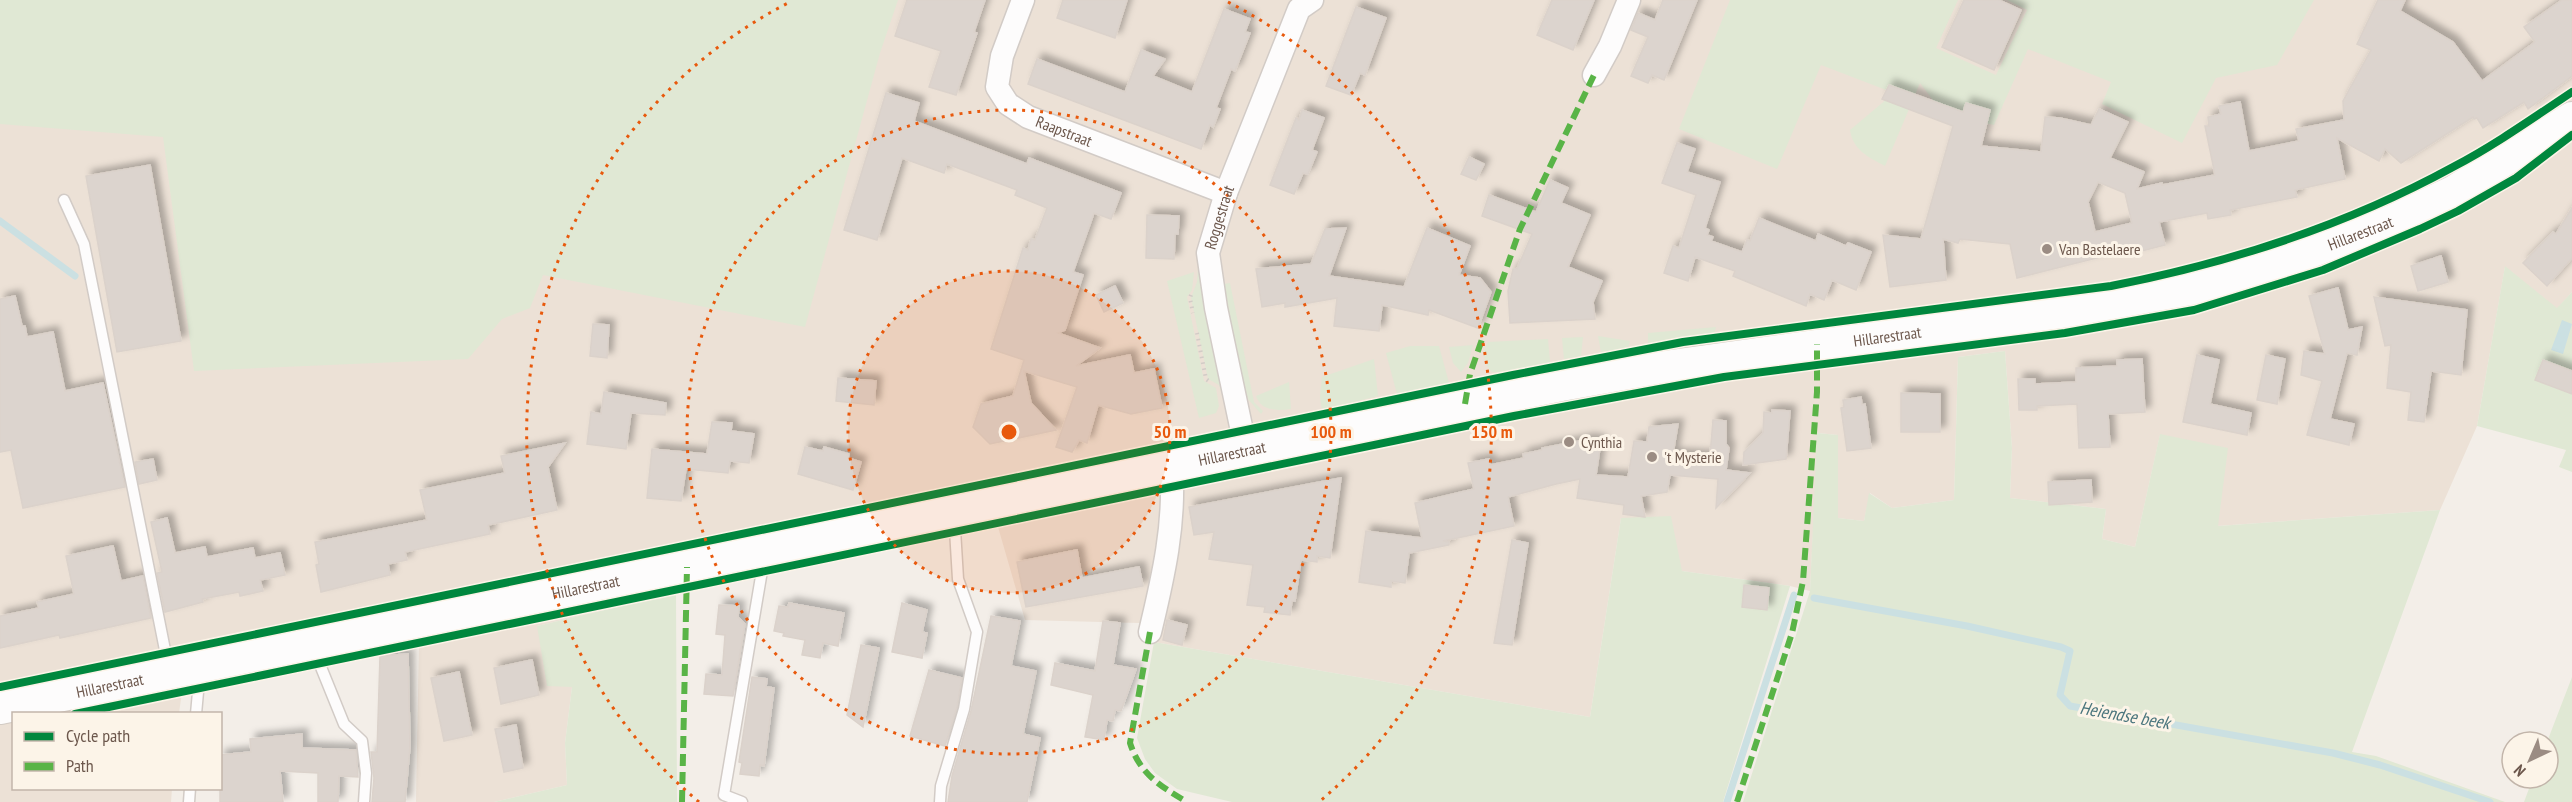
<svg xmlns="http://www.w3.org/2000/svg" width="2572" height="802" font-family="'PT Sans Narrow',sans-serif">
  <defs>
    <filter id="shadow"><feDropShadow dx="5.5" dy="-5.5" stdDeviation="3" flood-color="#0004"/></filter>
  </defs>
  <rect width="100%" height="100%" fill="#f3eee8"/>
  <!-- residential -->
  <path fill="#ece1d6" d="M0,0h2572v292l-15,17 -52,-42 -28,159 -37,84 -223,16 -57,-91 -25,112 -33,-8 4,-30 -96,-11 2,-50 -7,-97 -47,6 -4,143 -62,8 -22,-15 -6,28 -26,-3v-83l-20,-2 -8,158 -20,-5 -108,-15 -61,-53 -31,199 -436,-75 -15,-19 -114,-3 -27,-93 -322,66 -139,33 35,61 -7,56 2,42 -73,17h-78l3,-161 -237,51 -3,21 -165,1v74l158,1 -1,13h-171z"/>
  <!-- green -->
  <g fill="#e0e8d4">
    <path d="M0,0h898l-18,53 -75,274 -262,-52 -13,33 -28,11 -34,40 -274,12 -31,-234 -163,-13z"/>
    <path d="M1730,0h228l-22,48 60,27 31,-65 -20,-10h307l-37,65 -61,13 -34,65 -80,-39 9,-22 -83,-33 -34,76 -28,-6 -28,-12 -18,-24 -35,83c-17,-9 -32,-16 -35,-36l44,-37 -73,-28 -44,104 -98,-40z"/>
    <path d="M2446,174l3,6 -75,35 -3,-7z"/>
    <path d="M1200,236l4,1 20,153 -3,1 -2,-6 -11,-6 -17,-81 6,-16z"/>
    <path d="M2505,266l52,42 15,-16v180l-13,-5 7,-17 -89,-24z"/>
    <path d="M1194,272l-2,18 -5,7 17,84 12,7 3,18 -3,7 -17,5 -32,-137z"/>
    <path d="M1230,283l24,119 9,9 -2,3 -13,-15 -4,-12 -21,-103z"/>
    <path d="M1716,327l-2,7 -66,9v-10z"/>
    <path d="M1598,336l32,5 -2,7 -27,4z"/>
    <path d="M1583,337l-2,19 -17,3 -2,-21z"/>
    <path d="M1548,339l2,23 -41,10h-17c-8,-8 -11,-20 -4,-30z"/>
    <path d="M1473,345l-5,18 -7,9 -8,-9 -4,-16z"/>
    <path d="M1410,346h29l10,37 -52,11 -11,-41z"/>
    <path d="M2005,351l7,97 -2,50 96,11 -4,30 33,8 25,-113 68,14 -10,78 222,-16 -88,242 24,4 129,46h-762l67,-211 7,-158 21,2v83l26,3 5,-28 23,15 62,-8 4,-143z"/>
    <path d="M1374,359l4,37 -56,14 -2,-13 2,-20z"/>
    <path d="M1289,382l2,27c-14,2 -30,2 -35,-13z"/>
    <path d="M1671,516l11,55 108,15 -67,216h-491l-55,-13 -22,-16 -10,-14 -8,-21 17,-96 436,75 31,-199z"/>
    <path d="M676,593l1,209h-183l73,-17 -2,-42 7,-56 -25,-1 -10,-60z"/>
    <path d="M2572,677v125h-48l9,-24h15l-1,-36z"/>
  </g>
  <!-- water -->
  <path fill="#cbe0e2" d="M2562,320l10,4 -9,30 -12,-4z"/>
  <g fill="none" stroke-linecap="round" stroke-linejoin="round">
    <!-- stream -->
    <g stroke="#cbe0e2" stroke-width="7">
      <path d="M0,221l75,55"/>
      <path d="M1814,598l153,28 94,21 9,4 -10,44 10,11 263,47 47,12 110,37"/>
      <path d="M1727,802l67,-207"/>
    </g>
  </g>
  <!-- building -->
  <g fill="#dcd4ce" stroke="#dbd2cb" stroke-width="1.5" fill-rule="evenodd" filter="url(#shadow)">
    <path d="M907,0h78l-11,32 3,1 -21,62 -27,-8 12,-36 -46,-15z"/>
    <path d="M1063,0h64l-12,38 -58,-20z"/>
    <path d="M1552,0h42l-21,50 -36,-15z"/>
    <path d="M1663,0h34l-33,80 -12,-5 -4,8 -17,-7 17,-39 -17,-7 7,-17 17,7z"/>
    <path d="M1964,0h35l22,10 -27,60 -52,-23z"/>
    <path d="M2378,0h27l-5,11 53,31 29,39 53,-39 -11,-15 38,-27h10v76l-44,33 -4,-7 -41,26 -6,-10 -3,1 -1,-2 -72,46 -16,-14 -6,12 -42,-23 8,41 -50,11 2,7 -67,13 1,5 -23,4 -1,-6 -48,9 6,23 -28,7 -1,-4 -119,30 -7,-34 -50,-5 -2,4 -15,-4 3,41 -56,7 -7,-52 38,4 32,-113 -71,-27 7,-14 74,27 3,-9 24,7 -9,36 60,6 4,-35 15,1 31,7 8,-16 29,13 -18,36 34,14 -7,17 25,-6v2l53,-10 -10,-49h4l-1,-9 13,-3 -2,-8 21,-4 9,49 50,-10 -3,-12 48,-9 -1,-19 28,-51 -14,-6zM2098,182l27,11 7,30 -37,9 -7,-30z"/>
    <path d="M1356,7l30,11 -21,57 -5,-2 -9,22 -25,-9z"/>
    <path d="M1224,9l26,10 -5,13 5,1 -15,38 -4,-2 -15,39 4,1 -7,18 -3,-2 -9,24 -173,-65 9,-25 88,33 16,-42 24,9 -12,17 39,16z"/>
    <path d="M886,93l33,10 -5,18 113,43 2,-6 92,35 -10,26 -17,-6 -21,59 10,3 -18,55 -7,3 42,15 -24,18 54,-11 4,18 20,-4 8,39 -31,6 -33,-9 -11,38 -8,-3 -7,12 -16,-5 21,-60 -53,-16 7,32 25,27 -66,14 -17,-17 8,-23 32,-8 11,-36 -33,-11 32,-101 5,2 3,-11 4,1 12,-32 -32,-13 2,-5 -70,-26 -3,9 -42,-15 -25,82 -33,-10z"/>
    <path d="M1302,110l22,8 -12,32 5,2 -9,22 -5,-1 -9,21 -24,-9 26,-67 3,2z"/>
    <path d="M1677,143l18,6 -8,23 33,10 -15,46 4,2 -2,5 6,2 -2,4 31,11 5,-12 3,1 9,-23 57,23 2,-7 28,12 2,-3 23,9 -15,38 -24,-10 -8,20 -14,-6 -4,12 -73,-30 2,-5 -40,-14 -7,24 -24,-8 9,-27 6,2 17,-53 -34,-12z"/>
    <path d="M1469,157l15,7 -8,16 -15,-6z"/>
    <path d="M150,165l31,176 -64,11 -31,-176z"/>
    <path d="M1550,180l18,8 -7,15 29,12 -22,52 34,14 -9,21 2,17 -85,4 -2,-32 5,-22h4l15,-35 -50,-18 7,-21 47,17z"/>
    <path d="M2572,208v50l-25,28 -24,-23 30,-31 3,2z"/>
    <path d="M1147,215l32,1 -1,18h-3l-1,25 -28,-1z"/>
    <path d="M1346,228l-17,48 75,11 23,-59 43,18 -11,29 21,3 11,14 -13,36 -49,-18 -1,5 -46,-10 -3,26 -45,-5 3,-28 -52,9v-4l-23,4 -6,-38 55,-5 14,-35z"/>
    <path d="M2441,256l7,26 -30,9 -7,-25z"/>
    <path d="M1115,286l8,17 -19,9 -8,-17z"/>
    <path d="M2338,288l10,42 14,-3 -5,28 -10,-2 -17,66 24,5 -5,21 -42,-10 15,-54 -21,-6 3,-24 21,3 -16,-58z"/>
    <path d="M15,296l7,30h3l2,11 26,-5 12,59 38,-8 22,104 -102,21 -12,-58 -11,2v-153z"/>
    <path d="M2374,297l93,13 -6,65 -30,-4 -7,51 -16,-2 3,-28 -24,-4 4,-43 -6,1z"/>
    <path d="M593,324l16,1 -2,33 -17,-2z"/>
    <path d="M2197,355l22,5 -9,44 41,9 -4,22 -64,-13z"/>
    <path d="M2266,355l19,4 -8,45 -20,-4z"/>
    <path d="M2142,359l3,53 -37,2 2,33 -31,1 -2,-44 -40,2v4h-18l-1,-31h17v5l41,-2v-14l41,-2v-6z"/>
    <path d="M2543,360l29,11v23l-37,-14z"/>
    <path d="M838,378l38,3 -2,24 -38,-4z"/>
    <path d="M604,392l62,11 -1,12 -34,-2 -5,36 -39,-5 4,-32 10,2z"/>
    <path d="M1901,393l39,1v38h-39z"/>
    <path d="M1861,397l1,8 3,-1 6,44 -24,3 -6,-43 3,-1 -1,-7z"/>
    <path d="M1772,410l18,1 -4,48 -43,6 1,-13 19,-19 1,-21 8,1z"/>
    <path d="M1713,420l13,1v23l3,4 -3,22 24,3 -34,35 2,-29 -48,-4 -3,17 -26,4 4,21 -22,-3 1,-9 -47,-7 3,-19 -24,5 -48,13 6,29 -71,15 6,1v3l-40,8 -4,30 -14,-2v6l-32,-5 7,-51 56,7 -7,-35 59,-14 -6,-26 21,-4 1,6 34,-7 -1,-4 19,-4v-2l47,-9 12,2 -5,34 32,2 6,-36 13,1 2,-15 29,-3 -5,30 37,2z"/>
    <path d="M712,422l20,1 -1,8 23,3 -5,29 -19,-2 -2,12 -42,-4 -5,32 -34,-3 5,-49 55,5z"/>
    <path d="M565,443l-17,24 9,43 -69,15 2,9 -85,18 2,8 -19,4 2,11 -69,17 -5,-27 3,-1 -4,-22 112,-22 -7,-30 85,-17 -4,-17z"/>
    <path d="M805,447l18,4 1,-4 25,7 -1,4 13,4 -8,28 -55,-16z"/>
    <path d="M153,459l4,21 -18,4 -4,-22z"/>
    <path d="M1341,478l-11,80 -13,-2v6l-16,-2 -6,41h-3l-2,14 -26,-3 1,-5 -18,-2 6,-40 -44,-6 5,-27 -20,3 -5,-28z"/>
    <path d="M2091,480l1,22 -43,3 -1,-23z"/>
    <path d="M167,518l8,35 30,-6 2,10 46,-9 2,10 25,-5 5,22 -25,5 3,11 -23,5 -1,-4 -37,7 1,3 -38,10 -8,-39 5,-1 -11,-50z"/>
    <path d="M1512,540l16,3 -16,102 -18,-2z"/>
    <path d="M113,546l8,35 22,-5 8,42 -91,20 -1,-3 -59,13v-32l39,-8 -2,-6 37,-8 -8,-38z"/>
    <path d="M1077,550l5,28 57,-11 4,19 -117,21 -9,-45z"/>
    <path d="M1744,585l25,3 -2,22 -25,-3z"/>
    <path d="M789,603l55,10 -6,33 -15,-3 -3,15 -18,-3 3,-15 -22,-4 1,-3 -10,-2 5,-25 9,1z"/>
    <path d="M902,603l25,7 -5,22 5,1 -5,25 -30,-6z"/>
    <path d="M719,605l20,1 -1,11 7,7 -12,72 -29,-2 2,-20 16,1 3,-40 -9,-1z"/>
    <path d="M991,616l29,5 -9,45 25,5 -13,63 17,4 -13,64h-79l4,-26 19,-65z"/>
    <path d="M1167,620l20,5 -5,20 -19,-5z"/>
    <path d="M1103,621l17,2 -7,42 23,4 -15,42 -6,-1 -2,11 -6,-1 -3,20 -19,-3 8,-42 -42,-10 4,-22 40,8z"/>
    <path d="M861,645l18,3 -16,79 -16,-12z"/>
    <path d="M408,654l2,92 -5,56h-33l2,-24 -3,-26h6l3,-96z"/>
    <path d="M532,660l7,35 -38,9 -7,-36z"/>
    <path d="M929,670l33,8 -5,29 -12,39 -35,-10z"/>
    <path d="M459,672l13,63 -28,6 -13,-63z"/>
    <path d="M752,677l15,2 -1,8 8,1 -10,78 -4,-1 -1,11 -19,-2 2,-11 -3,-1z"/>
    <path d="M516,725l7,43 -19,4 -9,-43z"/>
    <path d="M302,734v14l54,2 2,27 -19,-1 -1,26h-20v-29l-38,-2 3,31h-63v-47l31,-3 -1,-13z"/>
  </g>
  <g fill="none" stroke-linecap="round" stroke-linejoin="round">
    <!-- service casing -->
    <g stroke="#d2cbc6" stroke-width="13">
      <g id="service">
        <path d="M64,200l20,44 85,426"/>
        <path d="M312,645l32,79 18,17 4,32 -2,29"/>
        <path d="M196,714l4,-44"/>
        <path d="M189,802l1,-14"/>
        <path d="M742,802l-18,-7 41,-242"/>
        <path d="M940,802l1,-16 23,-77 13,-77 -19,-53 -4,-66"/>
      </g>
    </g>
    <!-- minor casing -->
    <g stroke="#d2cbc6" stroke-width="25">
      <g id="minor">
        <path id="s1" d="M1023,0l-21,56 -5,31 11,17 20,13 198,76"/>
        <path d="M1594,75l16,-29 19,-46"/>
        <path id="s2" d="M1246,450l-30,-142 -8,-55 18,-60 73,-184 13,-9"/>
        <path d="M1150,632c13,-54 26,-110 21,-166"/>
      </g>
    </g>
    <!-- secondary casing -->
    <g stroke="#d2cbc4" stroke-width="34">
      <g id="secondary">
        <path id="s3" d="M0,708l1561,-323 96,-17 405,-56 134,-24 80,-23 118,-45 59,-28 119,-74"/>
      </g>
    </g>
    <!-- path -->
    <g stroke="#d2ccc7" stroke-width="4" stroke-dasharray="1.5 4.5" stroke-linecap="butt">
      <path d="M1191,295l-1,3 3,15"/>
      <path d="M1197,333l9,46 4,3"/>
    </g>
    <!-- service -->
    <use href="#service" stroke="#fdfcfc" stroke-width="10"/>
    <!-- minor -->
    <use href="#minor" stroke="#fdfcfc" stroke-width="22"/>
    <!-- secondary -->
    <use href="#secondary" stroke="#fdfcfc" stroke-width="32"/>
    <!-- quiet -->
    <g stroke="#59b447" stroke-width="6" stroke-dasharray="12 6" stroke-linecap="butt">
      <path d="M1465,404l5,-30 50,-145 74,-154"/>
      <path d="M1150,632l-20,111c10,31 30,43 57,59"/>
      <path d="M682,802l5,-235"/>
      <path d="M1737,802l55,-169 11,-52 14,-189v-48"/>
    </g>
    <!-- cycleway casing -->
    <g stroke="#fcf4e8" stroke-width="11">
      <g id="cycleway">
        <path d="M0,687l1513,-312 170,-33 428,-56c118,-23 236,-61 342,-119 42,-22 80,-49 119,-75"/>
        <path d="M75,714l1439,-298 210,-39 341,-44 129,-23 129,-40 97,-41 38,-18 58,-33 56,-43"/>
      </g>
    </g>
    <!-- cycleway -->
    <use href="#cycleway" stroke="#00873e" stroke-width="8"/>
  </g>
  <!-- distance rings -->
  <circle cx="1009" cy="432" r="161" fill="#e8590c" fill-opacity=".12"/>
  <g fill="none" stroke="#e8590c" stroke-width="3" stroke-dasharray="3 6">
    <circle cx="1009" cy="432" r="161"/>
    <circle cx="1009" cy="432" r="322"/>
    <path d="M699 802A483 483 0 0 1 790 2M1228 2A483 483 0 0 1 1319 802"/>
  </g>
  <!-- markers -->
  <g fill="#9b8c83" stroke="#fcf4e8" stroke-width="2">
    <circle cx="2047" cy="249" r="6"/>
    <circle cx="1569" cy="442" r="6"/>
    <circle cx="1652" cy="457" r="6"/>
  </g>
  <g text-anchor="middle" dominant-baseline="central" stroke-width="6" stroke-linejoin="round" paint-order="stroke">
    <!-- street labels -->
    <g font-size="16" fill="#6c574c" stroke="#fcf4e8">
      <text stroke="none"><textPath href="#s1" startOffset="174">Raapstraat</textPath></text>
      <text stroke="none"><textPath href="#s2" startOffset="238">Roggestraat</textPath></text>
      <text stroke="none"><textPath href="#s3" startOffset="2410">Hillarestraat</textPath></text>
      <text stroke="none"><textPath href="#s3" startOffset="1924">Hillarestraat</textPath></text>
      <text stroke="none"><textPath href="#s3" startOffset="1258">Hillarestraat</textPath></text>
      <text stroke="none"><textPath href="#s3" startOffset="598">Hillarestraat</textPath></text>
      <text stroke="none"><textPath href="#s3" startOffset="112">Hillarestraat</textPath></text>
    </g>
    <!-- poi labels -->
    <g font-size="16" fill="#6c574c" stroke="#fcf4e8" text-anchor="start">
      <text x="2059" y="249">Van Bastelaere</text>
      <text x="1581" y="442">Cynthia</text>
      <text x="1664" y="457">'t Mysterie</text>
    </g>
    <!-- water labels -->
    <g font-size="18" font-style="italic" fill="#4a757d" stroke="#fcf4e8">
      <text transform="translate(2125 715) rotate(10)">Heiendse beek</text>
    </g>
  </g>
  <circle cx="1009" cy="432" r="9" fill="#e8590c" stroke="#fcf4e8" stroke-width="3"/>
  <g font-size="18" text-anchor="middle" font-weight="bold" fill="#e8590c" stroke="#fcf4e8" stroke-width="6" stroke-linejoin="round" paint-order="stroke">
    <text x="1170" y="438">50 m</text>
    <text x="1331" y="438">100 m</text>
    <text x="1492" y="438">150 m</text>
  </g>
  <!-- legend -->
  <rect x="12" y="712" width="210" height="78" fill="#fcf4e8" stroke="#c2b5aa" stroke-width="1.5"/>
  <rect x="24" y="732" width="30" height="9" fill="#00873e" stroke="#c2b5aa" stroke-width="1.5"/>
  <text x="66" y="742" font-size="18" fill="#6c574c">Cycle path</text>
  <rect x="24" y="762" width="30" height="9" fill="#59b447" stroke="#c2b5aa" stroke-width="1.5"/>
  <text x="66" y="772" font-size="18" fill="#6c574c">Path</text>
  <!-- north arrow -->
  <g transform="translate(2530 760) rotate(224)"><circle r="28" fill="#fcf4e8" stroke="#c2b5aa" stroke-width="1.5"/>
  <path d="M0-4.5L10 22L0 15L-10 22Z" fill="#9b8c83"/>
  <text y="-9" font-size="16" font-weight="bold" text-anchor="middle" fill="#6c574c">N</text>
  </g>
</svg>
